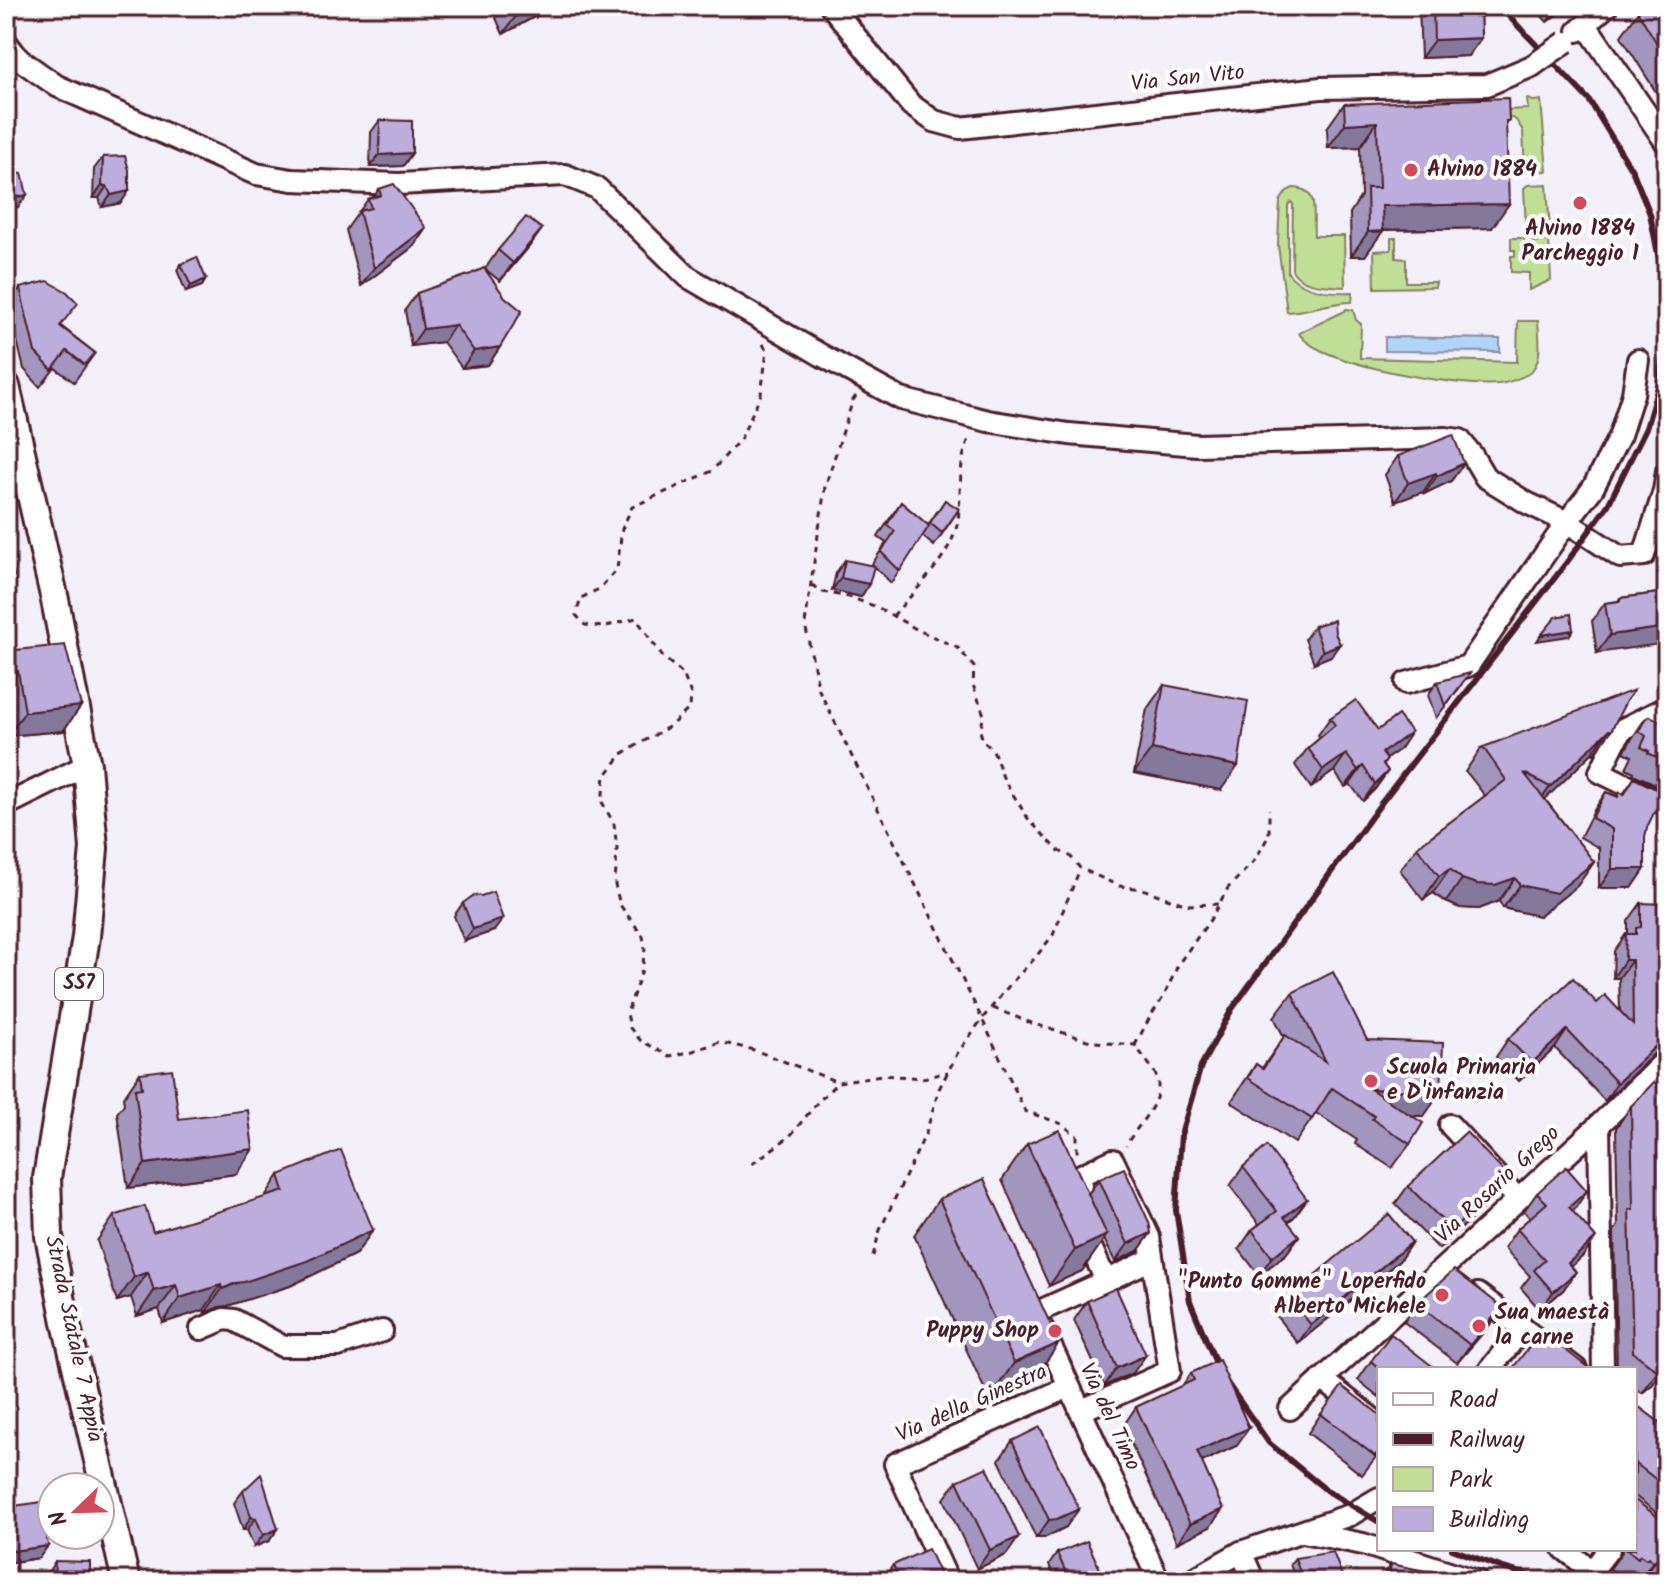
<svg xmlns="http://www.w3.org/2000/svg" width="1673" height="1587" font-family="Kalam,sans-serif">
  <rect width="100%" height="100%" fill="#f2eff8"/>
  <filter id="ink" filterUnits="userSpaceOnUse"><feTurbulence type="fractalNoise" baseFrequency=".0125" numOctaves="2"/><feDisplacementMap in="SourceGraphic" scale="16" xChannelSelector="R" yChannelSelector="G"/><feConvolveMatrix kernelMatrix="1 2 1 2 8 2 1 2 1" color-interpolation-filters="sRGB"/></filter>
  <g filter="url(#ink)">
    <!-- green -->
    <g fill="#c1de96" stroke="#867e60" stroke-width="2">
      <path d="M1527,99l6,2 8,-1 6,71 -21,1 -1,-1 -2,-40 -7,-11 -12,-6 -68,-1 92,-4z"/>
      <path d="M1547,184l3,48 -2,2h-15v-6h-7l-2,-40 4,-3z"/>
      <path d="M1293,188c28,0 19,27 21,48h30l1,51c-18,-2 -43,0 -53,-17l1,-66 -2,-2 -3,3v68c14,18 42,20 65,19l-1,10c-21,0 -43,9 -65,10l-9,-67 1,-25 1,-19 7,-10z"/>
      <path d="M1391,238h5v20l10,1v23h30l-1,5 -60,1 -1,-37 17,-1z"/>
      <path d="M1511,238h13l1,4 24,-1 2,39 -22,10v-17l-18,-1v-16h4v-6h-4z"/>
      <path d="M1346,309l7,1 3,10 5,4 -1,34 157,4 1,-41h20c1,17 6,42 -10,53 -7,4 -21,9 -29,10 -36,4 -184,-19 -200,-51l46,-22z"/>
    </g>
    <!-- water -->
    <path fill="#b0d5f9" stroke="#878ca7" stroke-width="2" d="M1385,337l115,2v13l-115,-1z"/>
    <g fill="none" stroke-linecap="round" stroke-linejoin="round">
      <!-- minor casing -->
      <g stroke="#4a1f2b" stroke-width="26">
        <g id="minor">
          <path d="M831,6l80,99 23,16 26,7 361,-40 166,-3 45,-19"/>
          <path d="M1586,25l81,119"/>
          <path d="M1578,31l29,-25"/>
          <path d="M6,42l13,17 38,27 199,88 36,6 107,4 166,-9 32,13 91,89 133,78 80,44 87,22 81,13 128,11 249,-7 14,2 12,15 13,22 42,26 40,19 53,35 24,-2 20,-64 3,-20"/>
          <path d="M1406,683l62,-17 99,-144 26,-34 27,-53 13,-41 5,-34"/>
          <path d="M1667,707l-46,23 -21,42 67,33"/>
          <path d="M6,805l81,-40"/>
          <path d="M1450,1125l68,74"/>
          <path d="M1599,1125l4,244"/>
          <path d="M1068,1196l-1,-4 14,-7v-10l32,-15 36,77 21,134 -90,40"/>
          <path d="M1106,1281l46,-22"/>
          <path d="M1478,1294l98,75"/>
          <path d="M1035,1313l71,-32 -23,-52"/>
          <path d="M1042,1327l117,254"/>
          <path d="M201,1329l23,-10 10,1 48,26h56l44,-15"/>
          <path d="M1490,1369l33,-41"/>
          <path d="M1322,1379l57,45"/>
          <path d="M1290,1409l309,-284 68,-66"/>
          <path d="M1303,1532l60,12 114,37"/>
          <path d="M1564,1549l28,22 17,-22"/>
          <path d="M1241,1552l13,29"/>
          <path d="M948,1581l-53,-117 174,-77"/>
          <path d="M1190,1581l51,-29 109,-37 29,-17"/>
        </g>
      </g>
      <!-- major casing -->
      <g stroke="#4a1f2b" stroke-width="32">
        <path id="major" d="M6,386l49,214 32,165 7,83 -8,89 -39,241 2,58 18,91 59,254"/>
      </g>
      <!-- path -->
      <g stroke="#4a1f2b" stroke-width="3" stroke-dasharray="6 6" stroke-linecap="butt">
        <path d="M763,344l4,7 -6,43 -20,44 -29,33 -80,36 -10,22 -5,40 -18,20 -18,9 -5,17 9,10 18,2 33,-9 26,38 21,18 8,20 -1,14 -20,18 -48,28 -17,22 -3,26 12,22 3,25 -2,36 5,20 23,31 2,13 -3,21 -15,43 3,15 11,13 29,15 23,-5 27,-9 34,8 84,32 44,-7 41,3 25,-6"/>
        <path d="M856,396l-3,4 -28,87 -20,137 14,66 163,329 43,92 37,13 15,12v19"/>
        <path d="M812,585l11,7 26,5 28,10 41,23 40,18 16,19 -1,18 11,30 -4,16 3,10 10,9 11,30 25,40 30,31 11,5 10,12 39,18 23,3 45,16 32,-1"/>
        <path d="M893,616c22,-26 60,-61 65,-96 4,-28 -1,-59 13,-85"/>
        <path d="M993,1008l41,16 60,18 41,3c6,9 19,24 22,33 7,25 -21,47 -31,68"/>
        <path d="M1135,1045l15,-28 14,-21 15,-33 31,-43 18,-32 27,-28 14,-25v-26"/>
        <path d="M752,1164l38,-28 27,-33 21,-21"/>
        <path d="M873,1256l7,-26 46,-97 13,-44 18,-35 25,-35 30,-37 23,-24 18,-23 27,-66"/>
      </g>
      <!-- minor -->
      <use href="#minor" stroke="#fff" stroke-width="20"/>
      <!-- major -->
      <use href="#major" stroke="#fff" stroke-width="26"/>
      <!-- rail -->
      <g stroke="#4a1f2b" stroke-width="6">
        <path d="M1379,1522l-53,-32 -57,-47 -49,-70 -30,-72 -14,-91 5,-75 20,-69 31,-57 150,-207 185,-240 41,-57 38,-77 13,-45 5,-44 1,-50 -15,-75 -17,-42 -44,-72 -90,-94"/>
        <path d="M1452,1549l51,19 45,13"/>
      </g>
      <!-- minor-bridge casing -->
      <g stroke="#4a1f2b" stroke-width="26" stroke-linecap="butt">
        <path id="minor-bridge" d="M1532,66l34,-24"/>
      </g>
      <!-- minor-bridge -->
      <use href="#minor-bridge" stroke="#fff" stroke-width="20"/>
    </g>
    <!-- wall -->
    <g fill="#a295be" stroke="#4a1f2b" stroke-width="2">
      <path d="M504,6h43l-11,11v-1l-33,18 -7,-16z"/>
      <path d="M1419,6h61l1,32 -13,18 -47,2z"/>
      <path d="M1533,6h29l-6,9 -9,7z"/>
      <path d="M1667,6v95l-6,-1 -40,-64 17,-24z"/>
      <path d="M1344,104l162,20 -14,104 -109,2 -18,26h-14l-1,-43 11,-17 -1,-49 -32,1 -1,-20z"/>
      <path d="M380,120l32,33 -9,13 -33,1 1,-35z"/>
      <path d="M103,157l18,46 -19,4 -3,-9h-6l1,-29z"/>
      <path d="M379,189l47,39 -12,18 -53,40 -15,-56 22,-31 6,-2z"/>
      <path d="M542,229l-13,18 -29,34 -15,-12 13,-19z"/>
      <path d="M181,264l25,15 -4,7 -16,6 -9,-22z"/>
      <path d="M20,288l41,38 34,27 -21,29 -19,-14 -15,19 -16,-18 -16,-65z"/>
      <path d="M417,293l83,54 -12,18 -26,3 -19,-26 -32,4 -6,-36z"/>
      <path d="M1398,456l66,7 -13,18 -27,13 -1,-2 -28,10 -10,-27z"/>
      <path d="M945,500l14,9 -25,37 -12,-10 -31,47 -19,-19 14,-21 -8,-6 14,-22 9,-13 27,23z"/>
      <path d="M845,560l24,24 -8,13 -29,-7 4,-17z"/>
      <path d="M1667,592l-70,61 -5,-32 13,-18 13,-2 2,-3z"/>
      <path d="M1314,626l21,7 -4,23 -17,7 -9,-24z"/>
      <path d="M6,651l75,55 -18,25 -56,5 -1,-8z"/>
      <path d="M1437,682l24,4 -25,32 -8,-23z"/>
      <path d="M1164,685l57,105 -87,-17 13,-64z"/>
      <path d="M1624,704l-13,27 -17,23 -2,-1 -47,46 49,63 -17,24 -38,30 -36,-8 -4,-7 -20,8 -19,-1 -14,-6 -13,-9 -10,7 -23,-30 17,-23 68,-51 -17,-22 -3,-2 16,-24z"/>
      <path d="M1330,718l48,12 21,20 -13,9 -2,6 4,6 -13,18 -12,12 -13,-17 -5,3 -11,-16 -23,17 -16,-23 13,-17 12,-10 -2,-3z"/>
      <path d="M1645,719l21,6 1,-1v65l-34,-15 1,-2 -8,-4 6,-12 -8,-4 7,-12z"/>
      <path d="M1634,778l13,49 -2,10v32l-13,19h-33v-40l-19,-11 14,-27 12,-18 11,4 3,-4 3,2z"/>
      <path d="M463,903l31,28 -30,10 -10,-25z"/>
      <path d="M1641,903l25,61 1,72 -11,16 -51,49 -50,-53 -36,33 -23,-24 12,-18 89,-36 23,8 -1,-33h-6l1,-27 12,-17h2v-13z"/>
      <path d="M1292,993l75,47 57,76h-12l-2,28 -18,24 -37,-24 2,-4 -41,-27 -21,30 -64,-41 25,-38 6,4 22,-31 -10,-20z"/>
      <path d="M140,1073l39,46 57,55 -108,14 -11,-75 7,-9 -1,-6z"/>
      <path d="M1631,1106l35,78 -4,5 5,175 -14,20 -11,9 -7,-5v-19h-18l-3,-138 4,-5 -2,-98z"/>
      <path d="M1027,1144l61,50 11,-15 52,54 -13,18 -23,11 -11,-23 -22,32 -33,15 -47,-106z"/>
      <path d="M1243,1167l64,32 -13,18 -6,5 11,14 -13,18 -27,21 -20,-26 13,-19 7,-6 -29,-38z"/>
      <path d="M279,1175l94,55 -17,24 -66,32 -63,20 -8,1 -14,6 -1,-3 -41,13 -4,-14 -22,7 -6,-19 -14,4 -20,-60 17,-25 39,16 111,-34z"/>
      <path d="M1408,1186l88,10 -57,53 -44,-45z"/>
      <path d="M1537,1193l37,17 -2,1 11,45 -12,11 5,5 -13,18 -23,20 -19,-22 9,-12 -26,-28 13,-19 13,-11 -6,-7z"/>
      <path d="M939,1199l95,180 -45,20 -75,-164z"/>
      <path d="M1412,1242l-13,19 -101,82 -22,-27 12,-19z"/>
      <path d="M1087,1301l46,72 -29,13 -30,-66z"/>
      <path d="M1417,1303l85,4 -13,19 -32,37 -53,-41z"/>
      <path d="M1371,1361l65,8h-57v28l-21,-17z"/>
      <path d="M1191,1373l45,73 -34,16 8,65 -33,16 -54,-117 13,-19 46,-21z"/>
      <path d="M1635,1404l32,24v93l-32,-25z"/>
      <path d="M1321,1414l58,39 -17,22 -54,-42z"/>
      <path d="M1012,1441l54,86 -22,11h-8l-37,-78z"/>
      <path d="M957,1481l62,56 -13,18 -29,14 -33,-70z"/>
      <path d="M243,1491l35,38 -9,12 -15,6 -7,-17h-4l-9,-27z"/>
      <path d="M1635,1500l32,24v57h-32l-3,-2 -1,2 -6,-4 -2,2 -13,-10 12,-17 -1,-3h14z"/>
      <path d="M6,1507l33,51 -33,5z"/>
      <path d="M1057,1553l45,28h-46l-7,-16z"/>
      <path d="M1295,1558l49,23h-48l-6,-17z"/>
      <path d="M55,1561l35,20h-44l1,-7z"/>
      <path d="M1391,1564l81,17h-93z"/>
      <path d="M893,1565l50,16h-61z"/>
    </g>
    <!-- shaded-wall -->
    <g fill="#84799b" stroke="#4a1f2b" stroke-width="2">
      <path d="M534,6h8l-6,10 -33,18 13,-18z"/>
      <path d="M1558,6h4l-6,9 -9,7z"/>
      <path d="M1481,38l-13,18 -47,2 13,-18z"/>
      <path d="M1667,91v10l-6,-1z"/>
      <path d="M1377,122l-17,25 -32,1 17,-24z"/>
      <path d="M412,153l-9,13 -33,1 9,-12z"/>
      <path d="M102,186h5l-8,12h-6z"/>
      <path d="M129,191l-8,12 -19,4 9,-12z"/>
      <path d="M27,195l-9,12 -12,3v-10z"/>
      <path d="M1509,204l-17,24 -124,2 14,-24z"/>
      <path d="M426,228l-12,18 -53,40 13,-18z"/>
      <path d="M542,229l-13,18 -29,34 13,-18z"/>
      <path d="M1383,231l-18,25h-14l17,-24z"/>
      <path d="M206,279l-4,7 -16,6 5,-6z"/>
      <path d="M455,325l-12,17 -32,4 12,-17z"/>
      <path d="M500,347l-12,18 -26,3 12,-17z"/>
      <path d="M1464,463l-13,18 -27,13 13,-18z"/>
      <path d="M1436,473l-13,19 -28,10 13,-19z"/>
      <path d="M14,576l-5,7h-3v-5z"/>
      <path d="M841,578l28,6 -8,13 -29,-7z"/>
      <path d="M1667,627v16l-70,10 13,-18z"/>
      <path d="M1573,630l-4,6 -32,5 4,-6z"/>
      <path d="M1340,644l-9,12 -17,7 9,-12z"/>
      <path d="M6,671h12l-12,17z"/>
      <path d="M81,706l-18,25 -56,5 18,-24z"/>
      <path d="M1609,730l-17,23 -59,58 17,-24z"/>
      <path d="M1411,732l-12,18 -29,20 12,-17z"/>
      <path d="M1152,749l86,17 -17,24 -87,-17z"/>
      <path d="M1346,754l-12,17 -23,17 12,-18z"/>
      <path d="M1363,766l-13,18 -5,3 13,-17z"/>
      <path d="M1388,771l-13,18 -12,12 12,-17z"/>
      <path d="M1594,862l-17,24 -38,30 -36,-8 17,-23z"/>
      <path d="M1450,869l-17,24 -10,7 16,-24z"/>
      <path d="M1612,869h33l-13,19h-33z"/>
      <path d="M1515,878l-16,23 -20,8 -19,-1 -14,-6 16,-23z"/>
      <path d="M503,919l-9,12 -30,10 9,-12z"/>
      <path d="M1625,960h7l-13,18h-6z"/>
      <path d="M1567,1030l-12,18 -36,33 13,-18z"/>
      <path d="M1667,1035l-11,17 -51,49 12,-18z"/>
      <path d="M1370,1089l71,3 -17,24 -53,-2z"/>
      <path d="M253,1149l-17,25 -108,14 17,-24z"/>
      <path d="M1509,1177l-13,19 -57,53 13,-19z"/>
      <path d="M1587,1191l-13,19 -18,16 13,-19z"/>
      <path d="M1307,1199l-13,18 -23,18 13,-18z"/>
      <path d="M373,1230l-17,24 -66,32 -63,20 -8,1 -14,6 17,-24z"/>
      <path d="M1151,1233l-13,18 -23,11 13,-18z"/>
      <path d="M1107,1235l-25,36 -33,15 26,-36z"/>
      <path d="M1299,1236l-13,18 -27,21 13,-18z"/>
      <path d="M1596,1238l-13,18 -28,25 13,-18z"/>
      <path d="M1412,1242l-13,19 -101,82 13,-18z"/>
      <path d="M148,1272l-17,25 -14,4 17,-24z"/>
      <path d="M1576,1272l-13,18 -23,20 13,-18z"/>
      <path d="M176,1285l-17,24 -22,7 17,-25z"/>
      <path d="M221,1285l-17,25 -41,13 17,-25z"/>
      <path d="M1502,1307l-13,19 -32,37 13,-18z"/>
      <path d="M1059,1343l-25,36 -45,20 25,-36z"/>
      <path d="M1146,1355l-13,18 -29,13 13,-18z"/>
      <path d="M1667,1364l-14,20 -11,9 16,-22z"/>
      <path d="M1249,1428l-13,18 -52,24 13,-19z"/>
      <path d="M1079,1509l-13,18 -22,11h-8l13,-18z"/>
      <path d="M1223,1509l-13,18 -33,16 13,-19z"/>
      <path d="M251,1517l5,1 -9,12h-4z"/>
      <path d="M278,1529l-9,12 -15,6 9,-12z"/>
      <path d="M1019,1537l-13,18 -29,14 13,-19z"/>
      <path d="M48,1546l-9,12 -33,5v-3l6,-9z"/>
      <path d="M1657,1559l-16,21 -2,1 14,-20z"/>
    </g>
    <!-- building -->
    <g fill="#bcaddd" stroke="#4a1f2b" stroke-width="2">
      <path d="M511,6h23l-18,10z"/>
      <path d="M1433,6h47l1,32 -47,2z"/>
      <path d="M1645,6h22v54l-29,-48z"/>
      <path d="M1508,98l1,23h-3l3,83 -127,2 1,25 -15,1 -1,-44h12l-2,-66 -32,2 -1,-20z"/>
      <path d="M380,120l32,1v32l-33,2z"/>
      <path d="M125,156l4,14v21l-18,4 -4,-9h-5l1,-29z"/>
      <path d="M22,173l5,22 -21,5v-22z"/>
      <path d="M394,184l32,44 -52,40 -15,-57 12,-3 -3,-9 13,-4 -2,-6z"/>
      <path d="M526,217l16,12 -29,34 -15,-13z"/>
      <path d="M197,257l9,22 -15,7 -10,-22z"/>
      <path d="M484,268l21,29 17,14 -22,36 -26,4 -19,-26 -32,4 -6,-36 54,-19z"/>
      <path d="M48,281l19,11 11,11 -18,23 35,27 -10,12 -18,-14 -15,19 -17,-18 -15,-64z"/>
      <path d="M1453,435l11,28 -27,13 -1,-3 -28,10 -10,-27z"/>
      <path d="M945,500l14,9 -17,24 -12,-10z"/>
      <path d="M901,502l28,24 -29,45 -19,-19 14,-21 -8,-6z"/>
      <path d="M6,540l8,36 -8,2z"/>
      <path d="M845,560l29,6 -5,18 -28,-6z"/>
      <path d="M1667,592v35l-57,8 -5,-32 15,-2v-3z"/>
      <path d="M1571,614l2,16 -32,5 15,-18z"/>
      <path d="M1334,620l1,13 5,11 -17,7 -9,-25z"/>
      <path d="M65,645l16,61 -56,6 -7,-41h-12v-20z"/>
      <path d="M1470,673l-25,33 -8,-24z"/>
      <path d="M1164,685l84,16 -10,65 -86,-17z"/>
      <path d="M1634,690l-8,11 -15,30 -2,-1 -59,57 -26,-14 70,89 -38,31 -36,-8 -5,-7 -20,7 -18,-1 -15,-5 -12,-10 -11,7 -22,-29 89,-67 -21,-30 -4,-2z"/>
      <path d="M1356,700l22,30 20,-15 13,17 -29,21 5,7 -4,4 5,7 -13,13 -12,-18 -5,4 -12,-16 -23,16 -15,-22 27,-23 -5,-7z"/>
      <path d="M1650,716l17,9v37l-19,-9 1,-2 -8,-4 5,-11 -7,-5 6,-12z"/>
      <path d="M6,766l4,9 -4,2z"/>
      <path d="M1634,778l30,15 -17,34 -2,10v32h-33v-40l-20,-11 14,-26 12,5 2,-5 4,3z"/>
      <path d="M493,892l10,27 -30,10 -10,-26 11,-8 7,1z"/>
      <path d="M1641,903l25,1 1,131 -50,48 -50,-53 -35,33 -24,-24 65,-61 24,25 8,-8 28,30 -1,-65h-7l1,-26h10v-6l5,-1z"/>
      <path d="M1333,972l34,68 76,3 -2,49 -71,-3 53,34 -13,21 -38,-25 2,-3 -42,-28 -20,31 -64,-41 8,-14 7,5 22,-34 41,27 -34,-69z"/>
      <path d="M172,1069l7,50 69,-9 5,39 -108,15 -10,-75 7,-1 -2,-15z"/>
      <path d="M1654,1082l9,7 3,95h-4l5,139v40l-9,8 -25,-19 -4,-143h4l-2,-103z"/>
      <path d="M1059,1130l48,105 -32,15 -48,-106z"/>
      <path d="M1466,1132l43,45 -57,53 -44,-44z"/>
      <path d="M1267,1146l40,53 -23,18 15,19 -27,21 -20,-27 25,-19 -34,-44z"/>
      <path d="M341,1150l32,80 -66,31 -63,21 -8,1 -14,6 -1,-4 -41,13 -4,-13 -22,6 -6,-19 -14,5 -20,-61 31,-10 8,26 131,-41 -5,-16z"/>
      <path d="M1566,1167l21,24 -18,16 27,31 -28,25 8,9 -23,20 -19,-22 11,-10 -28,-31 30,-26 -10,-10z"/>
      <path d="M1124,1168l25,54 2,11 -23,11 -29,-65z"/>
      <path d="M984,1179l75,164 -45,20 -75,-164z"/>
      <path d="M1389,1214l23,28 -101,83 -23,-28z"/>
      <path d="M1454,1270l48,37 -32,38 -53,-42z"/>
      <path d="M1116,1288l30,67 -29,13 -30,-67z"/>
      <path d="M1541,1331l49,38h-76l-1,-1z"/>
      <path d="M1391,1334l45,35h-56l-9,-8z"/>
      <path d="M1219,1360l30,68 -52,23 26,58 -33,15 -54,-117 58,-27 -3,-7z"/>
      <path d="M1342,1386l37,28v37l-4,5 -54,-42z"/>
      <path d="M1635,1404l32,24v60l-32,-25z"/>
      <path d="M1040,1427l39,82 -22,10 -8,1 -37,-79z"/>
      <path d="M987,1467l32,70 -29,13 -33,-69z"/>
      <path d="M261,1474l17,55 -15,6 -7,-17 -5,-1 -8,-26z"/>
      <path d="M1635,1500l32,24v42l-10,-7 -4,2 -5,-4 -2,2 -6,-4 -2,3 -11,-9h8v-16l2,-3 -2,-9z"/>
      <path d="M43,1502l5,44 -36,5 -6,-44z"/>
      <path d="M1087,1541l17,37 -7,3h-27l-13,-28z"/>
      <path d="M928,1549l15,32h-42l-8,-16z"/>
      <path d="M1333,1552l11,29h-41l-8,-23z"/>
      <path d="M55,1561l35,1v19h-36z"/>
      <path d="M1391,1564l81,17h-84z"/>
      <path d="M1244,1574l4,7h-17l-1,-2z"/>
    </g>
  </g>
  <!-- markers -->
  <g fill="#d1495b" stroke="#fff" stroke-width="3">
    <circle cx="1411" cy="170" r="8"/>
    <circle cx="1580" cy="203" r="8"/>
    <circle cx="1371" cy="1081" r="8"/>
    <circle cx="1442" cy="1295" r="8"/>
    <circle cx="1479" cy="1326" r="8"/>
    <circle cx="1055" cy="1331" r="8"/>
  </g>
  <g text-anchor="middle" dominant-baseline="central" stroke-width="8" stroke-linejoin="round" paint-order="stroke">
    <!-- shield labels -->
    <rect fill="#fff" stroke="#80626b" stroke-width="2" x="55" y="968" width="48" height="32" rx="6"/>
    <g font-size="20" font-weight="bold" fill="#4a1f2b">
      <text x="79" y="984">SS7</text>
    </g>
    <!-- street labels -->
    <g font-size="22" fill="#4a1f2b" stroke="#fff">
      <text transform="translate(1188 79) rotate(-6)">Via San Vito</text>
      <text transform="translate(1498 1185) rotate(-43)">Via Rosario Grego</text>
      <text transform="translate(73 1339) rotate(78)">Strada Statale 7 Appia</text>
      <text transform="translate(972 1404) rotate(-24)">Via della Ginestra</text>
      <text transform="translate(1109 1417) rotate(65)">Via del Timo</text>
    </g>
    <!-- poi labels -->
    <g font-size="22" font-weight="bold" fill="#4a1f2b" stroke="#fff" text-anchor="start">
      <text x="1427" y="170">Alvino 1884</text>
      <text x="1580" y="229" text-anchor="middle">Alvino 1884<tspan x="1580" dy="25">Parcheggio 1</tspan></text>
      <text x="1387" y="1068">Scuola Primaria<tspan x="1387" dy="25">e D'infanzia</tspan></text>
      <text x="1426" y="1282" text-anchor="end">"Punto Gomme" Loperfido<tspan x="1426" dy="25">Alberto Michele</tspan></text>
      <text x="1495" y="1313">Sua maestà<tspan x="1495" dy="25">la carne</tspan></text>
      <text x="1039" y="1331" text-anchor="end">Puppy Shop</text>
    </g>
  </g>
  <!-- margin -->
  <rect width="1673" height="1587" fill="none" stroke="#fff" stroke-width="32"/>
  <rect x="16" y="16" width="1641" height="1555" fill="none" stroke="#4a1f2b" stroke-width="3" filter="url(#ink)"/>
  <!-- legend -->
  <rect x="1377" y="1367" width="260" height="184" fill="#ffffff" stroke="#b7a5aa" stroke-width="2"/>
  <rect x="1393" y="1393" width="40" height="12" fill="#ffffff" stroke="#b7a5aa" stroke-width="2"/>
  <text x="1449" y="1407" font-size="24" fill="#4a1f2b">Road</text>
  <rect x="1393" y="1433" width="40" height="12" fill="#4a1f2b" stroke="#b7a5aa" stroke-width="2"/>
  <text x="1449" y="1447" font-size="24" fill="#4a1f2b">Railway</text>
  <rect x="1393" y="1467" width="40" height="24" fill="#c1de96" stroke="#b7a5aa" stroke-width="2"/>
  <text x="1449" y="1487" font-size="24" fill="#4a1f2b">Park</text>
  <rect x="1393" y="1507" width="40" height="24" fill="#bcaddd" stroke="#b7a5aa" stroke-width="2"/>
  <text x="1449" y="1527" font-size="24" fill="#4a1f2b">Building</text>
  <!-- north arrow -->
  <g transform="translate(76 1511) rotate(247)"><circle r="38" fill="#ffffff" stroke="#b7a5aa" stroke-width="2"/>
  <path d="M0-6L14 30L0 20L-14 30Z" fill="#d1495b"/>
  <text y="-12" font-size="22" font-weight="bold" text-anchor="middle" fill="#4a1f2b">N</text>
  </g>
</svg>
